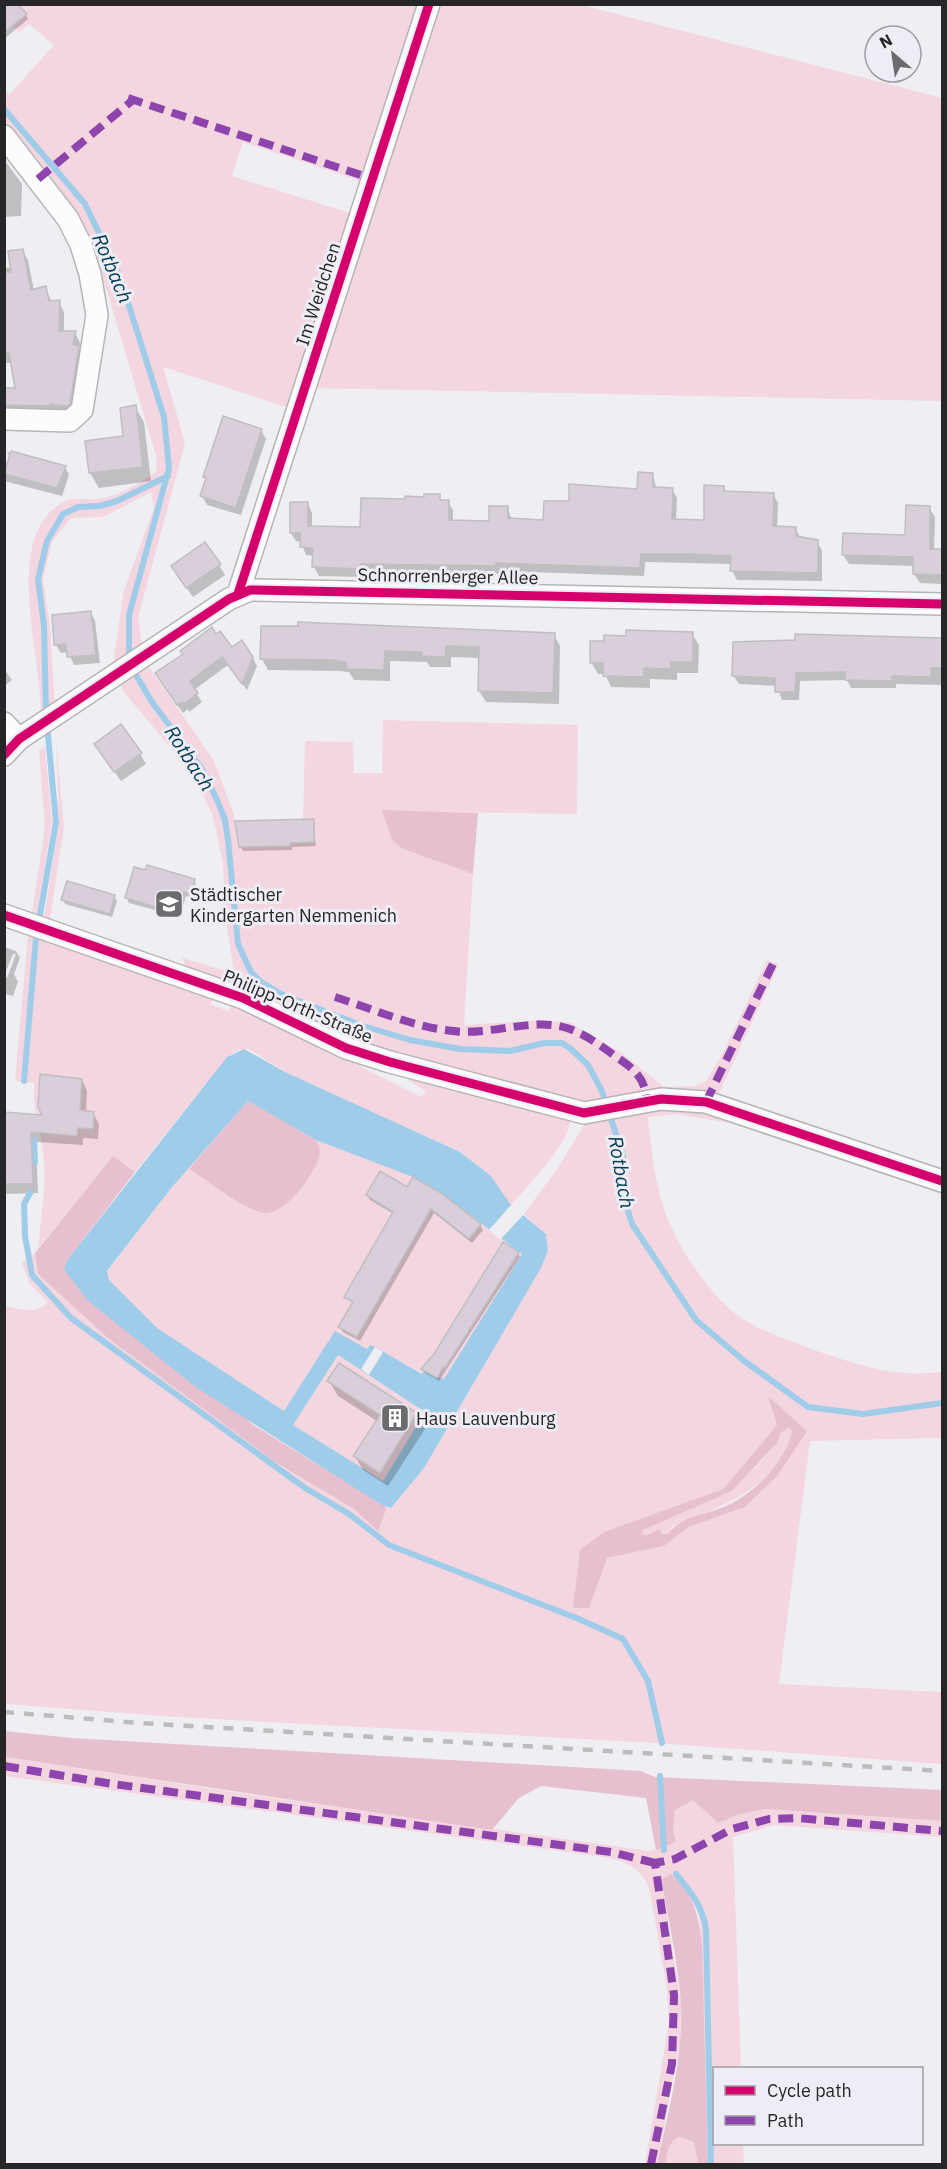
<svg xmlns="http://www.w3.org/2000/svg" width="947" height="2169" font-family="'IBM Plex Sans',sans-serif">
  <rect width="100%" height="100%" fill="#efeef2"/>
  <!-- green -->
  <g fill="#f3d6e0" fill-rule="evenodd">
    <path d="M578,4l364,94v303l-629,-13 -8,25 -142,-46 22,76 -47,175 4,26 -26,18 -2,-6 10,-66 30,-82 -3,-16 -48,25 -32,1 -18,22 -10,38 7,47 5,83 -14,10c2,-57 -40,-181 21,-215 12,-8 23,-2 36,-4 21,-3 41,-15 58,-27l1,-13 -50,-168 -20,-47 -82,-94 -1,-61 5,6 45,-50 -25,-21 -10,8 -6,-6 13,-12 -9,-9zM243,142l112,37 5,5 -7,30 -121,-38z"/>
    <path d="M146,663l67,96 21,55 6,33 50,-1 13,-27 2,-78 48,1 1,31h28l1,-53 195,5 -1,89 -195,-3 21,38 70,25 -9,151 79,-5 28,3 52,31 41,33 31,-1 11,-5 17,-28 44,-93 12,4 -60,129 223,77 -225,-74 -1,-3 -18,-3 -105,15 -220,-54 -187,-84 -4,-9 52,15 -9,-59 -2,-52 -10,-46 -20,-42 -71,-84v-10z"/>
    <path d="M56,739l8,88 -14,92 -6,-2 15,-95z"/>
    <path d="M45,747l7,75 -15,93 -5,-2 13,-86 -6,-76z"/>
    <path d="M28,934l186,64 -4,6 18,7 7,-8 186,94 5,-6 -16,-10 -5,-7 164,44c7,19 -45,72 -58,87l-20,-29 -31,-24 -175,-80 -36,-23 -11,1 -11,7 -92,115 -22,-16 -75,92c3,-29 8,-58 6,-87 -2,-30 -12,-46 -10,-78l-19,-2z"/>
    <path d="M248,1101l165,76 28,16 81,61 -78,125 -20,-8 -1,3 -53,-29 -3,4 -32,-17 -51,79 -127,-83 -48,-48 -2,-8 65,-85z"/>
    <path d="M663,1108l33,1 246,80v5l-212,-71 -53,-9 -29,3c6,66 13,106 54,161 12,16 24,30 41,41 24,15 53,24 80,34 45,15 71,24 119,19v66l-132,3 -31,243 163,8v72l-285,-21 -480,-26 -172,-13v-398c16,3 31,9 43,-4l-18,-18 -8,-21 13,-10 3,21 71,65 166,123 79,47 24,21 9,-23 4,1 33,-40 117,-200 7,-17 -2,-16 -22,-21 33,-45 27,-44 3,-3zM769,1397l38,34 -62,76 -56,20 -25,19 -57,12 -3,-26 119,-43 54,-64z"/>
    <path d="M338,1355l87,57 -42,70 -90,-57z"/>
    <path d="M785,1428l7,2c-13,59 -71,76 -119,96l-6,8 -14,-2 -6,3 -5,-1v-4l90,-39 35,-36z"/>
    <path d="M4,1757l261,40 385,54 26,-9 -3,-11 2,-21 18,-10 25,23 22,-9 26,-5 176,12v16l-168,-12 -41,12 8,231h-27v76h29l1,20h-36l-6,-220 -3,-30 -18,-30 -14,30 14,90 -1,38 -23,122h-12l24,-142 -2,-33 -17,-97c-11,-38 -48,-34 -82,-40l-563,-76z"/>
    <path d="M680,2137l14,5 4,22h-32c1,-11 2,-23 14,-27z"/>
  </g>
  <!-- forest -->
  <g fill="#e6c0ce" fill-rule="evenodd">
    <path d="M382,810l96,3 -5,61 -70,-25 -11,-9z"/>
    <path d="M248,1101l68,39c8,14 1,24 -7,37 -7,12 -26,34 -41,36 -16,3 -64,-35 -79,-44z"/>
    <path d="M113,1156l22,16 -67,87 185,166 134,82 -9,24 -24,-22 -79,-47 -166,-123 -71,-65 -3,-21z"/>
    <path d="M768,1396l39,35 -30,45 -32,31 -56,20 -25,19 -57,12 -18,50h-16l7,-58 24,-18 119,-43 54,-64zM789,1428l3,3c-7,33 -40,65 -71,77 -21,8 -38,8 -54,26h-5l-3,-5 -12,6 -5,-1 1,-4 89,-39 45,-48 4,-10z"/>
    <path d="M4,1731l68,7 569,33 14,6 287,13v31l-176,-12 -26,5 -22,9 -25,-23 -18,10 -2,21 3,11 -20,8 -10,-52 -105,-12 -22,12 -27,32 -487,-73z"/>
    <path d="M671,1874c22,21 28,40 31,70l6,220h-10l-4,-22 -14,-5c-12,4 -13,16 -14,27h-9c11,-51 26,-104 24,-158 -2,-42 -13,-85 -19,-127z"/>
  </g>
  <!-- water -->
  <path fill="#9fcce8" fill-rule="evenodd" d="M244,1049l41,23 175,80 31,24 20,29 35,29 2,17 -7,17 -117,200 -33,40 -9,-3 -185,-117 -110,-88 -23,-31 4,-10 159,-202zM248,1101l68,39 97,37 28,16 81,61 -78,125 -20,-8 -2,3 -47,-27 -5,-2 -3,4 -32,-18 -51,80 -127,-83 -48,-48 -2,-9 65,-84zM338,1355l87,57 -42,69 -90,-56z"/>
  <!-- pier -->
  <g fill="#efeef2">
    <path d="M511,1205l13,9 -24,26 -11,-10z"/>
    <path d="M375,1347l8,5 -14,23 -8,-6z"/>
  </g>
  <!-- shadow -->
  <g fill="#0003">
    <path d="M4,4l22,11 2,4 -24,20z"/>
    <path d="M6,162l16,22 -1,32 -17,1z"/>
    <path d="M22,250l6,10 6,31 11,-3 7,14h7l5,10v20l11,1 5,10 -1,6 5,8 -9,57 -71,1v-26l13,1 -5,-27h-8v-95l7,-1z"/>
    <path d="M135,407l9,15 7,59 -52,7 -9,-15 -3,-31 38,-4z"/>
    <path d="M261,430l5,9 -25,76 -34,-10 -5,-9 5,-15 -2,-4z"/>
    <path d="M7,452l58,15 4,8 -7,21 -58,-15v-20l6,5v-8z"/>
    <path d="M652,474l5,15h15l5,9 -1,23 29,1 18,-35 3,5 47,2 5,9 -1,25h18l5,9 17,5 5,8v31l-85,-1 -5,-9v-7l-87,-2 -1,14 -144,-5v3l-135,-2v5l-46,-1 -5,-9v-11l-8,-1 -5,-13 -5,-1 -5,-8 17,-29 4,9v15l49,1 46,-29 32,-4 4,6h5l5,8v11l37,2 17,-16 5,13 33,1 25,-18 69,-13z"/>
    <path d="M929,508l6,9 -1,34h8v33l-22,-1 -6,-9v-8l-65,-2 -6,-9 64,-19z"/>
    <path d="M219,565l6,10 -32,22 -15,-21z"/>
    <path d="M91,613l4,8 5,42 -26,2 -6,-13 -7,1 -5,-8z"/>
    <path d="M692,634l7,11 -1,28h-21v7l-27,-1v9l-39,-1 -6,-13h-7l-7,-12 14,-20z"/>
    <path d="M554,635l6,11 -1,58 -73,-2 -7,-11 1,-33 -29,-1v10h-21l-3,-5 -37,-1v20l-36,-1 -5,-8 -10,-1 -71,-1 -6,-11z"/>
    <path d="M797,635l145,4v46l-46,-1v4h-45l-4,-8 -47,1 -1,19h-17l-5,-14 -38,-2 -5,-8 63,-34z"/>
    <path d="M216,636l15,13 21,8 5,9 -10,24 -19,-25 -34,25 8,12 -13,10 -1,-3 -5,4 -22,-31z"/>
    <path d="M4,669l8,11 -8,6z"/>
    <path d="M101,753l39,1 6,10 -25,17z"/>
    <path d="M313,821l3,25 -24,1v3l-49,1 -2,-4z"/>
    <path d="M194,880l2,5 -3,13 -7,-2 -6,21 -51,-14 -2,-5z"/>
    <path d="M114,897l3,4 -5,16 -47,-13 -2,-5z"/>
    <path d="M4,947l12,4 4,7 -6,16 4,8 -5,14 -7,-2 -2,4v-21l3,1 9,-24h-3l-9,22z"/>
    <path d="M82,1080l5,11 -1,21 7,1 6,11 -1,15 -15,-1v7l-47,-3 2,51 -34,1v-81l40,4z"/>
    <path d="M407,1189l73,36 3,5 -11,13 -38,-30 -74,128 -17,-9 -3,-5 14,-23 -8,-7 48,-83 -24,-14 -3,-5z"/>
    <path d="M518,1253l2,4 -81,124 -14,-8 -3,-4z"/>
    <path d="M339,1365l77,49 9,15 -37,57 -25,-16 -8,-14 22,-35 -39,-25 -9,-15z"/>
  </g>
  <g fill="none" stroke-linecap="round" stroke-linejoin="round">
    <!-- stream -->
    <g stroke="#9fcce8" stroke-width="6">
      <path d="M4,109l81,95 35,73 44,140 5,51 -40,147v40l4,15 19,32 50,67 15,31 8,20 3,20 10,104 13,28 10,10 20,12 79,31 50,15 50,9 50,2 34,-8h18l9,6 17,16 14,26 21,65 2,45 7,23 64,96 47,40 65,47 55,7 79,-11"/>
      <path d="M46,714l-2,-88 -6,-47 9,-38 16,-27 15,-7 22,-1 17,-5 51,-25"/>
      <path d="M24,1081l12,-143 20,-116 -9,-98"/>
      <path d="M34,1141l1,21"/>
      <path d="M30,1193l-6,11 1,32 7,39 39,43 234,170 44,26 40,31 190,74 44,20 25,42 14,62"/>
      <path d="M660,1776l4,74"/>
      <path d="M676,1874c15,18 27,33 30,56l5,234"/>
    </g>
  </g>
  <!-- building -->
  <g fill="#d9cfda" stroke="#bfbec0" stroke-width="1.5">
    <path d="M4,4h13l10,10 -23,19z"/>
    <path d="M23,249l8,41 15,-4 3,15 11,-1 -1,31h17l-3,13 6,2 -9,58 -3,2 -17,-2v2l-46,-1v-17h11l-6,-35h-5v-81h7l-3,-21z"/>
    <path d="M136,405l7,62 -54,6 -4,-32 38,-5 -3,-28z"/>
    <path d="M223,416l39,13 -26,79 -36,-12 6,-18 -3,-1z"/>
    <path d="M11,451l55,15 -9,22 -53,-14z"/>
    <path d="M638,472l15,1v14l20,1 -1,31 32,1v-35l20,1v5l50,2 -1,33 23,1v9l22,4v33l-88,-2 1,-15 -44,-2h-46l-1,14 -144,-5v3l-135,-2v5l-49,-2 1,-19 -13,-1v-14h-10v-31h18v24l52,1 1,-29 44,1v-3l19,1v-3h16v6h9v20l40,1v-15h19v12l35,2 1,-19h25v-17l68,5z"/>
    <path d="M906,505l24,1v43h12v26l-29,-1v-17l-71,-2 1,-22 62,2z"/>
    <path d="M205,542l16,22 -35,24 -15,-22z"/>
    <path d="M91,611l5,44 -29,2 -1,-13 -12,1 -2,-30z"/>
    <path d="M298,622l257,11 -2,60 -75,-2 1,-44 -33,-1 -1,11 -23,-1v-4l-37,-1 -1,19 -38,-1v-7l-14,-2 -72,-1 1,-33h37z"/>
    <path d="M212,627l4,7 4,-3 12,16 10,-7 11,17 -11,27 -20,-27 -32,24 8,12 -14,11 -2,-2 -5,3 -22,-32 28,-19 -3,-3z"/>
    <path d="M626,630l67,2v30h-22v7l-27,-1v9l-41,-1v-13h-13v-22h14v-6l22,1z"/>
    <path d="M795,634l147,4v30h-11v9l-39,-1v5l-47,-1v-8l-49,1 -1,19h-20v-14l-43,-2 1,-34 62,-2z"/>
    <path d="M121,724l21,29 -28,19 -20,-28z"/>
    <path d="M314,819v23l-23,1 -1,3 -51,1 -4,-26z"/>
    <path d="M147,865l48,14 -4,15 -7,-2 -6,22 -53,-16 9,-31 11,3z"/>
    <path d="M67,881l48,14 -5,19 -49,-14z"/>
    <path d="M40,1074l42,5 -2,31 14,2 -1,17 -15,-1 -1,8 -46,-4 2,52h-29v-72l38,3 -4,-8z"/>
    <path d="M380,1171l27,16 6,-10 28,16 40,31 -12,15 -38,-30 -74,128 -19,-10 15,-25 -9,-5 49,-85 -27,-17z"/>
    <path d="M503,1242l16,10 -74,116 -2,-1 -6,11 -16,-9 13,-15z"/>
    <path d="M339,1363l78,50 -37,60 -27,-17 27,-41 -53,-34z"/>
  </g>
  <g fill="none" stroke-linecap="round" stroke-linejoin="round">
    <!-- minor casing -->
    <g stroke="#b5b4b7" stroke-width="24">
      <g id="minor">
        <path d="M4,136l64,83 13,26 9,29 7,41 -15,95 -12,11 -66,-2"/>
        <path d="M238,594l191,-590"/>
        <path d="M4,723l15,16"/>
        <path d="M4,755l15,-16 210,-140 21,-9 692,14"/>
        <path d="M4,915l239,83 103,50 44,14 194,51 77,-14 45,3 236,79"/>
      </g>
    </g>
    <!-- minor -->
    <use href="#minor" stroke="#fdfcfd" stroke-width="21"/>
    <!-- rail -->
    <path stroke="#bcbcbd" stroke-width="4.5" stroke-dasharray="10 10" stroke-linecap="butt" d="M4,1712l136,11 802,48"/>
    <!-- quiet -->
    <g stroke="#8e44ad" stroke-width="8" stroke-dasharray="15 8" stroke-linecap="butt">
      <path d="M128,98l245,81"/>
      <path d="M38,179l95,-79"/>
      <path d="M335,997c38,12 78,30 118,34 38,5 78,-14 114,-3 18,6 33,17 48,28 19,13 30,21 32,45"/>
      <path d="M706,1102l67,-138"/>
      <path d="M4,1766l109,18 498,68 44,11"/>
      <path d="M651,2164l21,-100 2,-69 -19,-132 20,-4 57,-30 37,-10 28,-1 145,13"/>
    </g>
    <!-- cycleway casing -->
    <g stroke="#eeecf4" stroke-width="13">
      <g id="cycleway">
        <path d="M238,594l191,-590"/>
        <path d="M4,755l15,-16 210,-140 21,-9 692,14"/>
        <path d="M4,915l239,83 103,50 44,14 194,51 77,-14 45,3 236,79"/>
      </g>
    </g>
    <!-- cycleway -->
    <use href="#cycleway" stroke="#d6006c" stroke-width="9"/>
  </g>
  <!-- icons -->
  <defs>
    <g id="school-square" transform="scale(1.5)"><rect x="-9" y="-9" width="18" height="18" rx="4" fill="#6c6c6f" stroke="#eeecf4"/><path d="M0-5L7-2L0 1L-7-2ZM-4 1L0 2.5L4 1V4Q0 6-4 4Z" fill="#fff"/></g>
    <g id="building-square" transform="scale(1.5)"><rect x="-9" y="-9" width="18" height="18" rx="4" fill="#6c6c6f" stroke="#eeecf4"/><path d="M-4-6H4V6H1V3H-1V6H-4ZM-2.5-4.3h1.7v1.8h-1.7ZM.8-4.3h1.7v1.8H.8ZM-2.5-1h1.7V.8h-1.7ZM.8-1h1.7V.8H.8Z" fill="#fff"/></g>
  </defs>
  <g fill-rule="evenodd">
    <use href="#school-square" x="169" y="904"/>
    <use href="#building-square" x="395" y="1418"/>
  </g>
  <g text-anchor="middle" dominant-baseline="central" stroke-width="6" stroke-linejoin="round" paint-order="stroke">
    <!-- street labels -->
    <g font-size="18" fill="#262629" stroke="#eeecf4">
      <text transform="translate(318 294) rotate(-72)">Im Weidchen</text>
      <text transform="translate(448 576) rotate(1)">Schnorrenberger Allee</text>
      <text transform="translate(298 1006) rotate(23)">Philipp-Orth-Straße</text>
    </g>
    <!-- poi labels -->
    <g font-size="18" fill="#262629" stroke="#eeecf4" text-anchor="start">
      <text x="190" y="894">Städtischer<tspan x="190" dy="21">Kindergarten Nemmenich</tspan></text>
      <text x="416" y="1418">Haus Lauvenburg</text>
    </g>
    <!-- water labels -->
    <g font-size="20" font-style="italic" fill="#033c56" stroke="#eeecf4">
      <text transform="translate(113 268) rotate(67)">Rotbach</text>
      <text transform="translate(190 758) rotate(57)">Rotbach</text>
      <text transform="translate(622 1172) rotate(80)">Rotbach</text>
    </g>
  </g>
  <!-- border -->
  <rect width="947" height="2169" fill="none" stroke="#262629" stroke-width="12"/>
  <!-- legend -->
  <rect x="713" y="2067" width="210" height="78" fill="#eeecf4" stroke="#9e9da3" stroke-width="1.5"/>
  <rect x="725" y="2086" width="30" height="9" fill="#d6006c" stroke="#9e9da3" stroke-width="1.5"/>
  <text x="767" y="2097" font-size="18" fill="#262629">Cycle path</text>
  <rect x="725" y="2116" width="30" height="9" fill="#8e44ad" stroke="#9e9da3" stroke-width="1.5"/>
  <text x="767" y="2127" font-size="18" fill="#262629">Path</text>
  <!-- north arrow -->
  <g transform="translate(893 54) rotate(331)"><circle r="28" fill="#eeecf4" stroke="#9e9da3" stroke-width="1.5"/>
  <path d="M0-4.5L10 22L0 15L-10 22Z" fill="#6c6c6f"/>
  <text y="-9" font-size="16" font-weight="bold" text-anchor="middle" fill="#262629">N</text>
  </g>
</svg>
